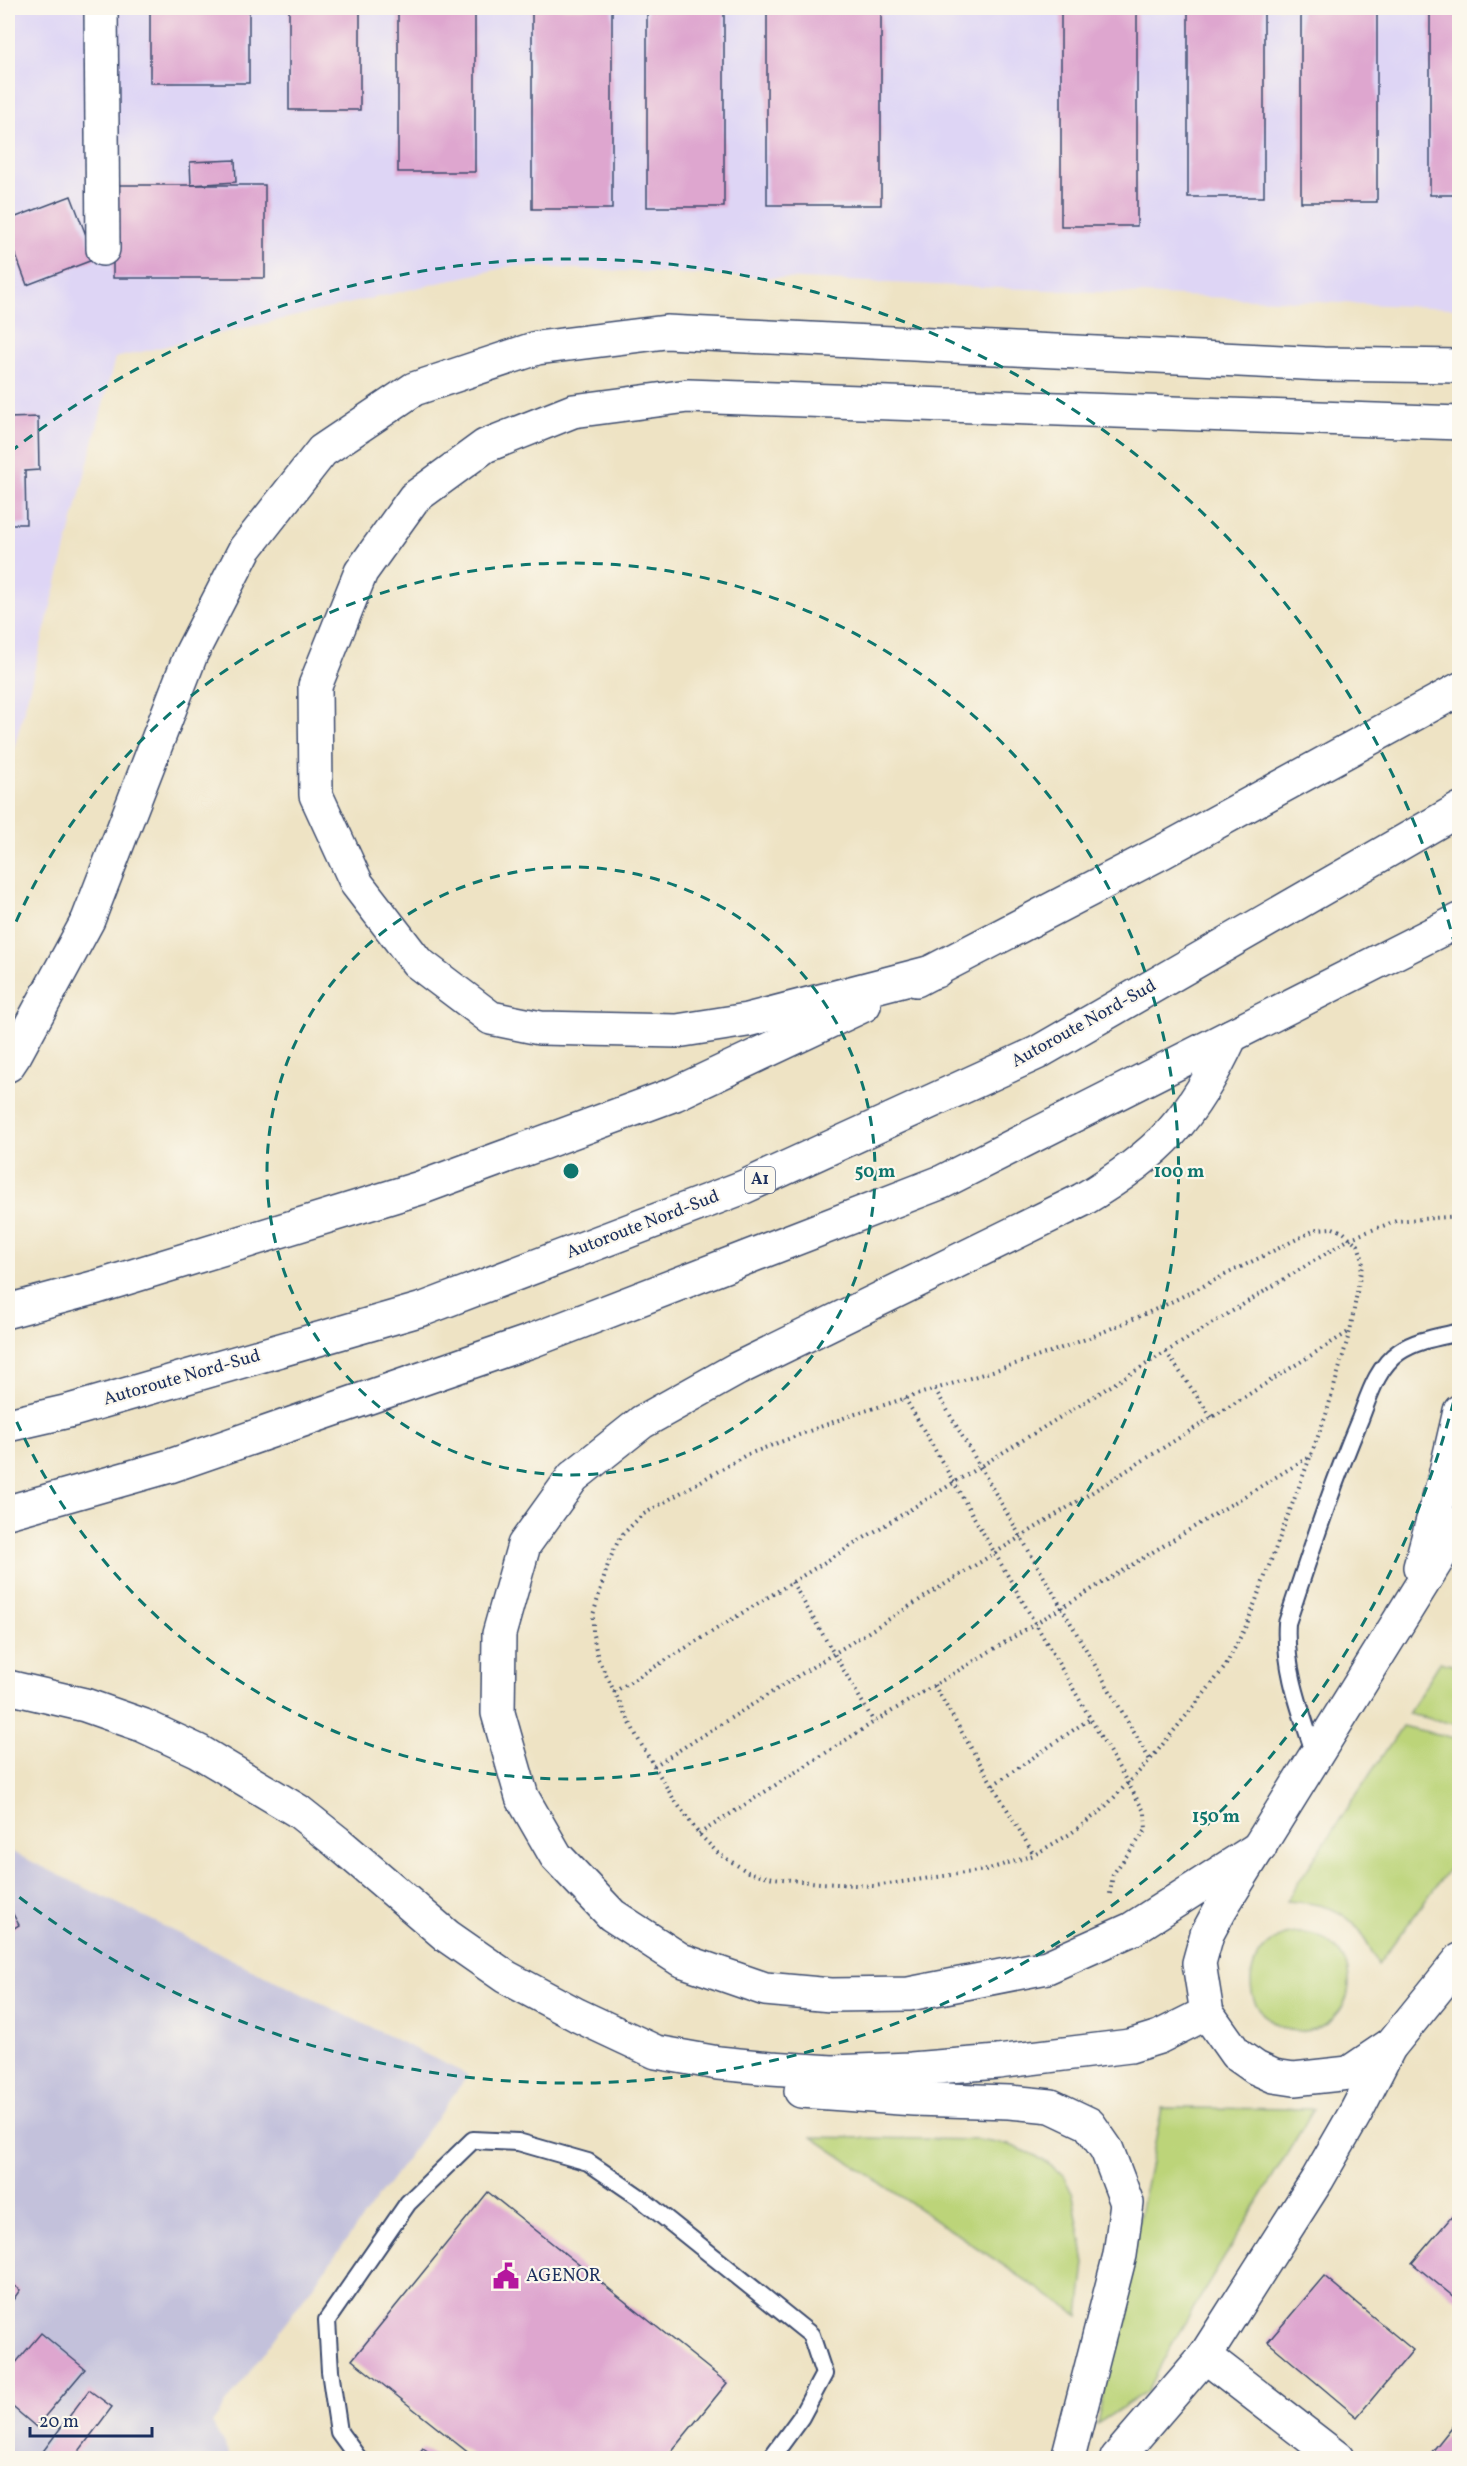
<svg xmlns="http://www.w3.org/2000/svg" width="1467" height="2466" font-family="Vollkorn,serif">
  <rect width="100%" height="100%" fill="#fbf7ec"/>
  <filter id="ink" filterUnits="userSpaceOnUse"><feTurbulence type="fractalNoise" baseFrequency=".0167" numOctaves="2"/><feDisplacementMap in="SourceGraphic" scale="12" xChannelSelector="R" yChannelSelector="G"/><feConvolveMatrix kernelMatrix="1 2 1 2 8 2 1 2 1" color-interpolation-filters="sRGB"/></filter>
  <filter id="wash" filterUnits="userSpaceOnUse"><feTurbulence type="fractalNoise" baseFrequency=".008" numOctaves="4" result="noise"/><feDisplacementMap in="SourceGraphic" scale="24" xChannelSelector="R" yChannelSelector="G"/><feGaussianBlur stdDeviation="1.35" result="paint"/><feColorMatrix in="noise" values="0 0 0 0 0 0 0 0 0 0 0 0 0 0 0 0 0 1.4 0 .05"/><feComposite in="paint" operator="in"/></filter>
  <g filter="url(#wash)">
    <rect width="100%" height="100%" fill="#eee3c4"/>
    <!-- built -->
    <path fill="#ded5f5" d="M8,8h1451l1,298 -8,2 -941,-42 -396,92 -107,414z"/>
    <!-- industrial -->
    <path fill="#c3c1db" d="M8,1850l460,225 -256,348 19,35h-223z"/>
    <!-- green -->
    <g fill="#bcd479" stroke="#6c826c" stroke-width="1.5">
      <path d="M1440,1662l19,3v60l-51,-11z"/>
      <path d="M1402,1726l57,13v116l-81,110c-21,-50 -40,-61 -92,-64z"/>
      <circle cx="1300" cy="1982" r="49"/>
      <path d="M1162,2108l152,1 -142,235 -24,47 -51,33z"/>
      <path d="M812,2137l166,3 32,5 26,11 26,17 11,22 12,68 -6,53z"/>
    </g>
    <g id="blocks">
      <!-- building -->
      <g fill="#dea6cf">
        <rect x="150" y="8" width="99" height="75"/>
        <rect x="289" y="8" width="71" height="102"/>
        <rect x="398" y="8" width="77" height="164"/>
        <rect x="532" y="8" width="80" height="201"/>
        <rect x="647" y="8" width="77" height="199"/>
        <rect x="767" y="8" width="114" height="197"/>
        <rect x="1061" y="8" width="76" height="218"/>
        <rect x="1188" y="8" width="76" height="189"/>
        <rect x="1301" y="8" width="76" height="194"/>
        <rect x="1430" y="8" width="30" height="187"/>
        <path d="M235,160l1,22 -45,3 -1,-23z"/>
        <rect x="113" y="185" width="152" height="93"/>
        <path d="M71,196l24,63 -68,26 -19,-51v-14z"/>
        <path d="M38,417l1,53 -14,1 1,53h-18v-106z"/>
        <path d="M8,1905l11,20 -11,7z"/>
        <path d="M488,2192l239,191 -61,75h-191l-123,-98z"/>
        <path d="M1460,2207v95l-48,-39z"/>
        <path d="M1324,2276l89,74 -56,67 -89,-75z"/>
        <path d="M8,2282l12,8 -12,17z"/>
        <path d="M41,2333l44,36 -49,58 -28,-24v-31z"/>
        <path d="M89,2390l23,17 -38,51h-36z"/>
        <path d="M1460,2417v41h-33z"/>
        <path d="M423,2448l15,10h-23z"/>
      </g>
    </g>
  </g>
  <g filter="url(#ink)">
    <use href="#blocks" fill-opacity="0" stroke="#3b4a6d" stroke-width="1.5"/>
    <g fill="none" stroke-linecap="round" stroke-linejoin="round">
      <!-- lane casing -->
      <g stroke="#3b4a6d" stroke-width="20">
        <g id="lane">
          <path d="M1315,1755c-14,-44 -31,-86 -28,-132 23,-69 45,-138 73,-204 9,-23 17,-52 39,-67 17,-12 40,-15 61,-20"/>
          <path d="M358,2458l-19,-26 -9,-61 -3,-51 81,-117 65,-63 45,2 70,20 51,35 172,138 13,39 -23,43 -30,41"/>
        </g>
      </g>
      <!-- street casing -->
      <g stroke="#3b4a6d" stroke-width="36">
        <g id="street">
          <path d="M101,8l2,241"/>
          <path d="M1205,2356l132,102"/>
        </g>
      </g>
      <!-- secondary casing -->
      <g stroke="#3b4a6d" stroke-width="36">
        <g id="secondary">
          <path d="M1460,1523l-239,385 -14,26 -8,29 8,50 29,41 20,14 18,8 20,3 55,-6 43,-29 68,-84"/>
          <path d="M1420,1567l25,-91 15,-65"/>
          <path d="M8,1687l77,18 57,20 56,26 100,60 39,31 110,94 59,41 71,38 79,37 62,11 53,5 61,4 79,-3 87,-7 132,-16 29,-9 48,-24"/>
          <path d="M801,2091l113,8 95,3 42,4 38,18 18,26 20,53 -7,52 -52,203"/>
          <path d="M1117,2458l88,-102 112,-176 39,-68 34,-66"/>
        </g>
      </g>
      <!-- highway casing -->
      <g stroke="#3b4a6d" stroke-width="36">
        <g id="highway">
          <path d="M936,971l-189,49 -70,11 -137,-3 -49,-10 -74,-56 -60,-78 -41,-89 -1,-109 46,-114 53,-74 71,-52 88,-35 115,-15 772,27"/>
          <path d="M916,980l246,-128 298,-163"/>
          <path d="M1231,1036c-38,82 -71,118 -149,164l-345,169 -95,53 -69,55 -49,68 -25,89 -1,79 24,84 34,59 56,59 69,45 84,29 66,6 78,-1 138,-27 85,-38 128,-82"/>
          <path d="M8,1065l8,-12 72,-133 103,-266 54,-105 77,-98 92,-62 123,-41 129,-16 657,32 137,2"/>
          <path d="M8,1311l89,-24 323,-99 255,-94 189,-89"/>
          <path d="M8,1425l61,-14 357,-103 318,-121 293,-134 423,-244"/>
          <path d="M8,1512l162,-46 361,-125 411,-159 518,-262"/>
        </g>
      </g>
      <!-- path -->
      <g stroke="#3b4a6d" stroke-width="4" stroke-dasharray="1.5 4.5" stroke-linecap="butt">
        <path d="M1333,1228l10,4 15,13 5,15 -13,71 -24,84 -79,209 -22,43 -22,28 -53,65 -48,50 -32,24 -36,21 -48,15 -112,16 -54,-3 -47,-5 -25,-6 -29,-18 -20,-20 -26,-36 -35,-59 -40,-80 -5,-24v-20l16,-54 11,-24 22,-22 104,-60 103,-39 182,-57 58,-21 72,-31 156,-78z"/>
        <path d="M1166,1352l46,66"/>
        <path d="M935,1389l215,371"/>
        <path d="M905,1398l240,415 1,17 -33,44 -3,20"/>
        <path d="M792,1582l82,140"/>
        <path d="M934,1685l100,170"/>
        <path d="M614,1692l737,-454 45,-17 64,-5"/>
        <path d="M654,1766l696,-435"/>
        <path d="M993,1785l98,-67"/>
        <path d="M699,1834l175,-112 438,-267"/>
      </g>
      <!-- lane -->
      <use href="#lane" stroke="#fff" stroke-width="16"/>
      <!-- street -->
      <use href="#street" stroke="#fff" stroke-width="33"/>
      <!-- secondary -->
      <use href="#secondary" stroke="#fff" stroke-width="33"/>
      <!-- highway -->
      <use href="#highway" stroke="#fff" stroke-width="33"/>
    </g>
  </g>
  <!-- distance rings -->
  <g fill="none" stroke="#0f766e" stroke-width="3" stroke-dasharray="10 8">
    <circle cx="571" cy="1171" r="304"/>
    <path d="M9 938A608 608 0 1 1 9 1404"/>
    <path d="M1458 1384A912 912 0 0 1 10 1890M10 452A912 912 0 0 1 1458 958"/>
  </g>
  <!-- icons -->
  <defs>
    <g id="civic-bare" transform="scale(2.07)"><path d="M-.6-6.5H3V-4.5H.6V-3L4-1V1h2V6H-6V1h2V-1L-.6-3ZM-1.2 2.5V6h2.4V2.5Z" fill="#b5179e" stroke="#fbf7ec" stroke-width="2.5" paint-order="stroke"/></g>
  </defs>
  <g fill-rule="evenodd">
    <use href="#civic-bare" x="506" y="2276"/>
  </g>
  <g text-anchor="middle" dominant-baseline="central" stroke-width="4.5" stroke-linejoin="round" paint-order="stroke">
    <!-- shield labels -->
    <rect fill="#fbf7ec" stroke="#5e6b89" stroke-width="1.5" x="745" y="1167" width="30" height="26" rx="4.5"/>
    <g font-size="16" font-weight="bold" fill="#1b2f5e">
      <text x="760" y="1180">A1</text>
    </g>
    <!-- street labels -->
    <g font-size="18" fill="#1b2f5e" stroke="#fbf7ec">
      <text transform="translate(1084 1024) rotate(-29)">Autoroute Nord-Sud</text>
      <text transform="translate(643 1225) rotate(-21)">Autoroute Nord-Sud</text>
      <text transform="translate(182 1378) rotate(-16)">Autoroute Nord-Sud</text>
    </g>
    <!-- poi labels -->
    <g font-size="18" fill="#1b2f5e" stroke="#fbf7ec" text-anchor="start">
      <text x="526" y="2276">AGENOR</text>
    </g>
  </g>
  <circle cx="571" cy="1171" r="9" fill="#0f766e" stroke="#fbf7ec" stroke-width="3"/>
  <g font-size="18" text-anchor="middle" font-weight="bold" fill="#0f766e" stroke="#fbf7ec" stroke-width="4.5" stroke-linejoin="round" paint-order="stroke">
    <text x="875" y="1177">50 m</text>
    <text x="1179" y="1177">100 m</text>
    <text x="1216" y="1822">150 m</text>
  </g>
  <!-- margin -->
  <rect width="1467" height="2466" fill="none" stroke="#fbf7ec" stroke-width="30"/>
  <!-- scale -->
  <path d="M30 2427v9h122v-9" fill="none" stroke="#1b2f5e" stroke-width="3"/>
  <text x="39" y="2427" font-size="18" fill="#1b2f5e" stroke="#fbf7ec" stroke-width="4.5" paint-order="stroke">20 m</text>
</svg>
